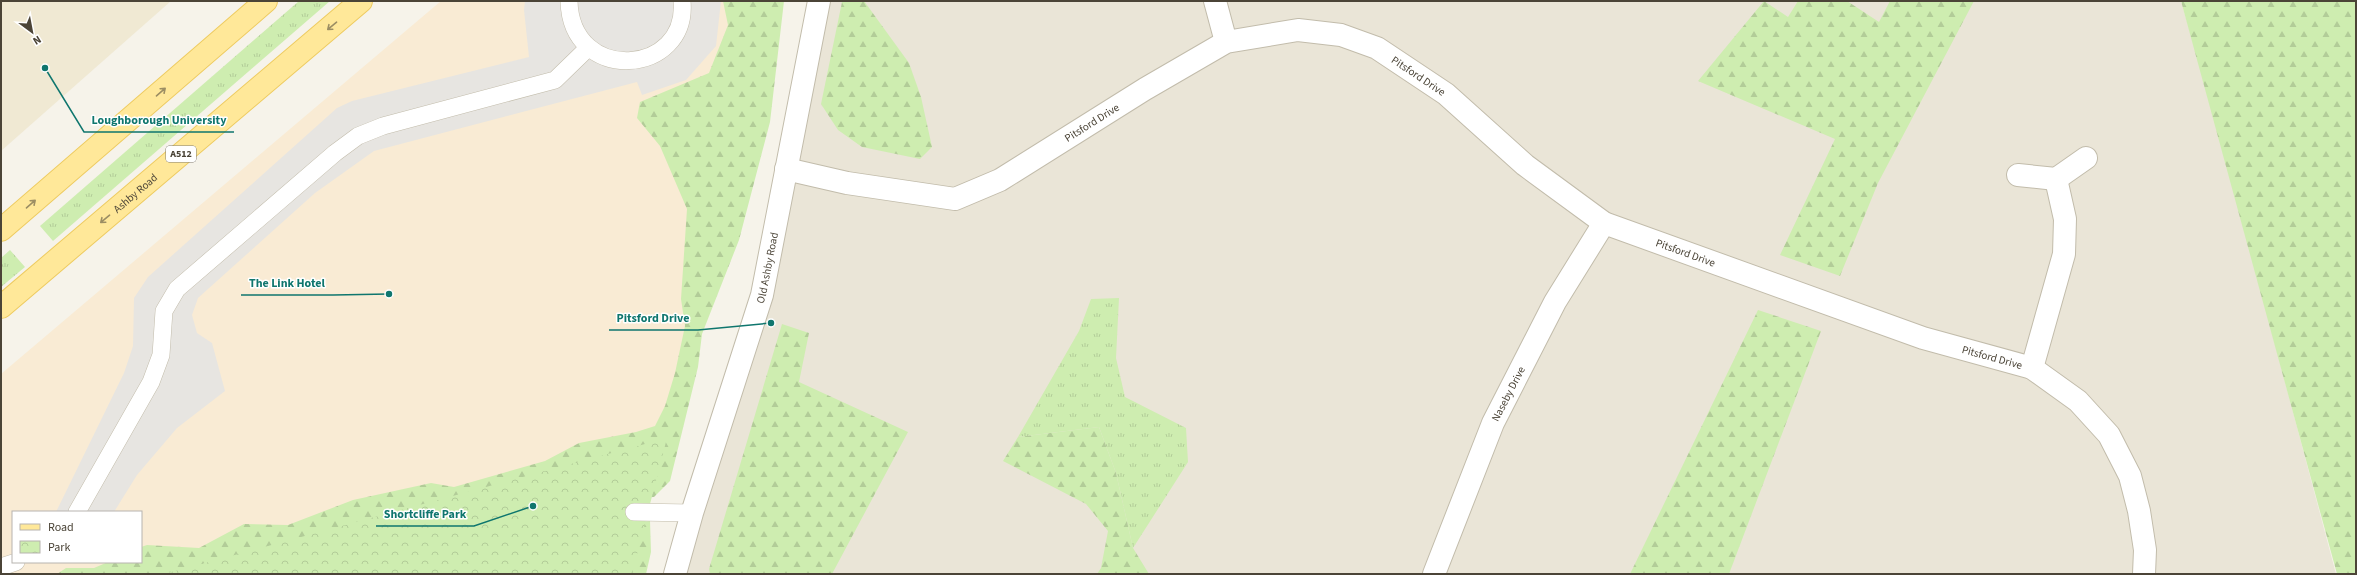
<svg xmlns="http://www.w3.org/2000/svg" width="2357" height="575" font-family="'Source Sans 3',sans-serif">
  <defs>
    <pattern id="grass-tufts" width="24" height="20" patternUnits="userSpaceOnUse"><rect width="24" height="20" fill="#ceedb0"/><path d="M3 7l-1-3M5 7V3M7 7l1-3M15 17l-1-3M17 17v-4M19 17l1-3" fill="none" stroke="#b2cc98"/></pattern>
    <pattern id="forest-firs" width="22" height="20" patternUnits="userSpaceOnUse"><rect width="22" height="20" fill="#ceedb0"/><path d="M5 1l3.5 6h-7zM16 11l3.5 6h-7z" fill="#b2cc98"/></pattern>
    <pattern id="park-crowns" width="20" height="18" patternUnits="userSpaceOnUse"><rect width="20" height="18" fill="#ceedb0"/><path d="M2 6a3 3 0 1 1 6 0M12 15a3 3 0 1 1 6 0" fill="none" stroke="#b2cc98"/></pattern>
  </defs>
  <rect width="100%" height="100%" fill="#f6f3ea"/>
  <!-- residential -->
  <path fill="#eae5d7" d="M824,1h1357l34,117 121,456h-1661l87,-279z"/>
  <!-- commercial -->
  <path fill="#f9ebd4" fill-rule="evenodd" d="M441,1h330l-104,437 -503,136h-163v-200zM13,512h128v50h-128z"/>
  <!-- education -->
  <path fill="#f0e9d3" d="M1,1h170l-170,150z"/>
  <!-- grass -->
  <g fill="url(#grass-tufts)">
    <path d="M299,1h31l-277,240 -13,-15z"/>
    <path d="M10,250l15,17 -24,20v-29z"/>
    <path d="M1119,298l-3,60 9,39 61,31 2,34 -55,86 -17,-75 -17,-46 -81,10 61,-106 12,-32z"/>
  </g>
  <!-- forest -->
  <g fill="url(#forest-firs)">
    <path d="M723,1h61l-14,121 -31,118 -37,94 -4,33 -28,114 -16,16 -35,3 -275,74h-287l9,-6h28l14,-6h33v-15l6,-2 52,3 45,-24 44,1 65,-25 78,-17 23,4 91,-26 34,-18 57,-11 19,-6 10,-20 10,-33 10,-47 -4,-27 6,-90 -27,-63 -23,-28 3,-16 69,-29 19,-48z"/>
    <path d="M864,1l45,62 12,34 11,50 -12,12 -58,-12 -24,-17 -17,-26 21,-102z"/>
    <path d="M1764,1l24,16 10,-16h49l32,21 11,-21h84l-96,182 -38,93 -60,-21 55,-116 -137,-58z"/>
    <path d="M2181,1h175v573h-19z"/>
    <path d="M1758,310l63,21 -92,243h-99z"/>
    <path d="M782,324l27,9 -10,49 109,50 -76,142h-122l-1,-5z"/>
    <path d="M1099,427l17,46 17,75 16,26h-52l4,-6 7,-37 -22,-27 -83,-43 15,-24z"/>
    <path d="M650,521l1,31 -5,22h-75l57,-52z"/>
  </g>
  <!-- park -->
  <path fill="url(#park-crowns)" d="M667,438l-35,136h-468z"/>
  <!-- parking -->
  <path fill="#e7e5e1" d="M525,1h196l-5,45 -30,34 -44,15 -5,-13 -263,69 -59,42 -117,105 -6,17 5,18 15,10 13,48 -48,37 -40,47 -23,37h-58l68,-139 9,-27 1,-48 14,-21 189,-169 15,-7 177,-44 -5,-47z"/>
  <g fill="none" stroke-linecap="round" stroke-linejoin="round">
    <!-- service casing -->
    <g stroke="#c2bcab" stroke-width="18">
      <g id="service">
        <path d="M569,1c2,84 120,75 113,0"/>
        <path d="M77,512l74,-130 10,-27 3,-44 13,-22 158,-136 23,-17 25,-10 172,-46 33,-32"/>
        <path d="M634,512l58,1"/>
        <path d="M1,567l15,-5"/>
      </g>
    </g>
    <!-- minor casing -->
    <g stroke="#c2bcab" stroke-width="24">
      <g id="minor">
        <path d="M1215,1l11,41"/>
        <path id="s1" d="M786,169l61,14 108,16 45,-19 145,-91 81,-47 72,-12 43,5 36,13 69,46 79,71 79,58 319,115 109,30 46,33 31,34 21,41 9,35 6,39 -1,24"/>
        <path d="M2018,175l38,4 30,-21"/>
        <path d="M2032,368l32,-114 1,-35 -9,-40"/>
        <path id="s2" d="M1434,574l59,-151 62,-121 49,-79"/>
      </g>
    </g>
    <!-- tertiary casing -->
    <g stroke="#c2bcab" stroke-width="24">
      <g id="tertiary">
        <path id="s3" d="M675,574l17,-61 70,-218 57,-294"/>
      </g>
    </g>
    <!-- primary casing -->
    <g stroke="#eecb60" stroke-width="24">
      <g id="primary">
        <path d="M1,230l265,-229"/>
        <path id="s4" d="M1,307l360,-306"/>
      </g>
    </g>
    <!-- service -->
    <use href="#service" stroke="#fff" stroke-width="17"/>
    <!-- minor -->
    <use href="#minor" stroke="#fff" stroke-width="22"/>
    <!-- tertiary -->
    <use href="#tertiary" stroke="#fff" stroke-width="22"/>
    <!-- primary -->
    <use href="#primary" stroke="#ffe899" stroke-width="22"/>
  </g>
  <!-- one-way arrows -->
  <defs><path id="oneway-shaft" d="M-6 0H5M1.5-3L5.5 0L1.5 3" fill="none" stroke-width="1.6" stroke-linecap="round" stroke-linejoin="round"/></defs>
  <g stroke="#9c8e63">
    <use href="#oneway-shaft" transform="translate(332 26) rotate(140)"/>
    <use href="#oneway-shaft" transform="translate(161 92) rotate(-41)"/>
    <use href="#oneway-shaft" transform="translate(31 204) rotate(-41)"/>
    <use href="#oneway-shaft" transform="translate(105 219) rotate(140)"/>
  </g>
  <g text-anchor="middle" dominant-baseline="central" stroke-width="3" stroke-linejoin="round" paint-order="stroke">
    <!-- shield labels -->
    <rect fill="#fff" stroke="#817c73" stroke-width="1" x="166" y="146" width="30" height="16" rx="3"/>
    <g font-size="10" font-weight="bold" fill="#4b4437">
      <text x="181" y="154">A512</text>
    </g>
    <!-- street labels -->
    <g font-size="11" fill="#4b4437" stroke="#fff">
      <text stroke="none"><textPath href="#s1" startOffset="690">Pitsford Drive</textPath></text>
      <text stroke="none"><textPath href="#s1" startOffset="329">Pitsford Drive</textPath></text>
      <text stroke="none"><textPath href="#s4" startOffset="176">Ashby Road</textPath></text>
      <text stroke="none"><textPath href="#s1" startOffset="1014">Pitsford Drive</textPath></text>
      <text stroke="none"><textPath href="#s3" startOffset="320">Old Ashby Road</textPath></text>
      <text stroke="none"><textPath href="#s1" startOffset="1338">Pitsford Drive</textPath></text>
      <text stroke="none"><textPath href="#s2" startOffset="195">Naseby Drive</textPath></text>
    </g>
  </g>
  <!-- callouts -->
  <path fill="none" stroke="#0f766e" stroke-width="1.5" d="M45 68L84 132H234M389 294L333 295H241M771 323L698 330H609M533 506L474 526H376"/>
  <g fill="#0f766e" stroke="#fff" stroke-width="1.5">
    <circle cx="45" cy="68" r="4"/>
    <circle cx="389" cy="294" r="4"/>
    <circle cx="771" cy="323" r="4"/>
    <circle cx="533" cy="506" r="4"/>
  </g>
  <g font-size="12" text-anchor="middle" font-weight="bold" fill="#0f766e" stroke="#fff" stroke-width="3" stroke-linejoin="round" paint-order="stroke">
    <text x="159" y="124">Loughborough University</text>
    <text x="287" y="287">The Link Hotel</text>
    <text x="653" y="322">Pitsford Drive</text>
    <text x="425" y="518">Shortcliffe Park</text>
  </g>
  <!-- border -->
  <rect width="2357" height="575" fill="none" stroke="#4b4437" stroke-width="4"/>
  <!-- legend -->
  <rect x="12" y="511" width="130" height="52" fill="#ffffff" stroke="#b7b4af"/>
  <rect x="20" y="524" width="20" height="6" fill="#ffe899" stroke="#b7b4af"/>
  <text x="48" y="531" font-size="12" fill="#4b4437">Road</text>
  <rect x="20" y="541" width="20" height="12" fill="url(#park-crowns)" stroke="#b7b4af"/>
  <text x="48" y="551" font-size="12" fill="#4b4437">Park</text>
  <!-- north arrow -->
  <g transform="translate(32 32) rotate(148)" stroke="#ffffff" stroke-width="3" paint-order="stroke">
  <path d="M0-3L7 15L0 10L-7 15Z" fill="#4b4437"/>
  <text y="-6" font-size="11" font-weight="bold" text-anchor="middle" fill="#4b4437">N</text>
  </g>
</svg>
